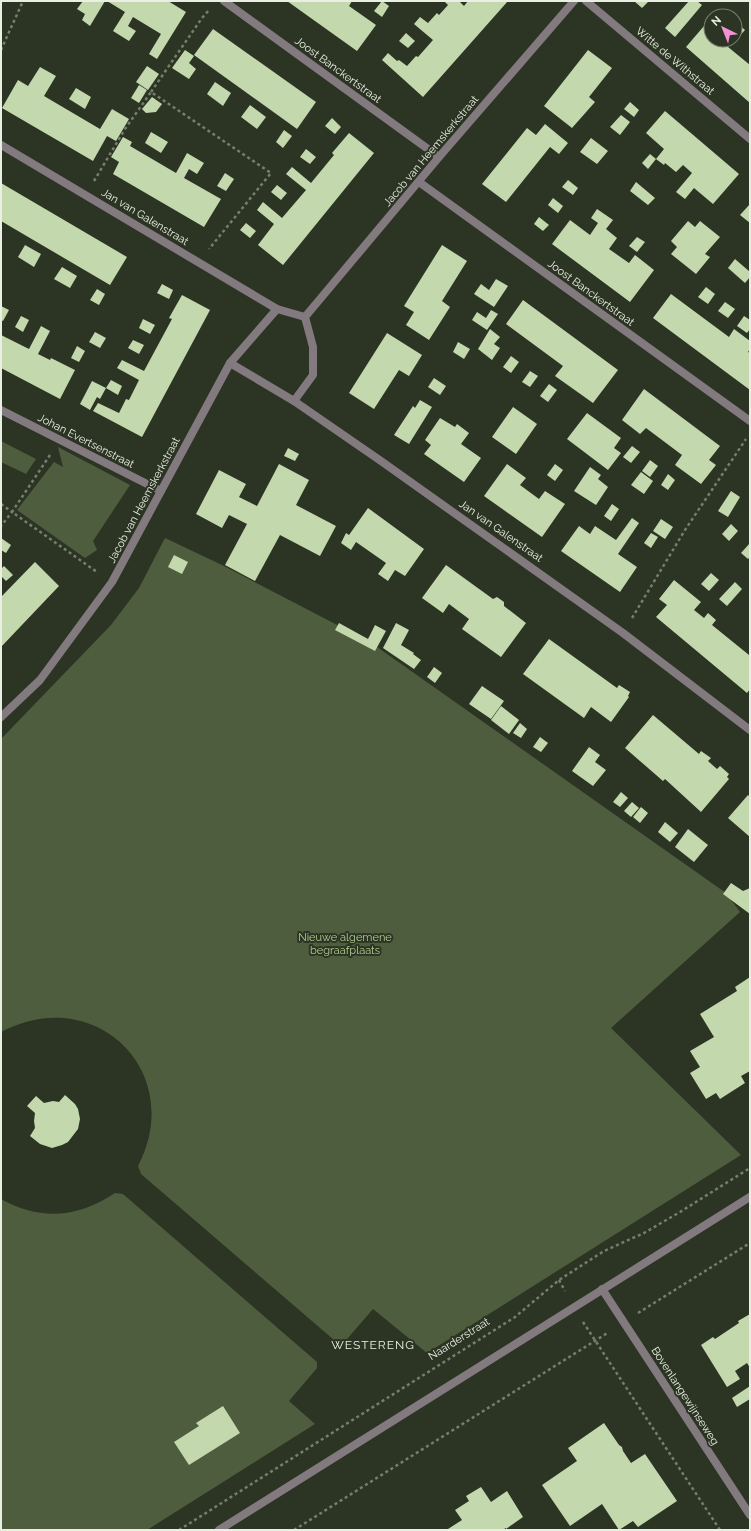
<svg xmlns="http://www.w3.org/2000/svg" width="751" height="1531" font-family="Raleway,sans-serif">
  <rect width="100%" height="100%" fill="#2c3423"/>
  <!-- green -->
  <g fill="#4f5d3f">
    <path d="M1,441l35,18 -10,15 -25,-12z"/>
    <path d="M58,447l72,38 -37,56 4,9 -12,8 -68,-48 37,-48 9,5z"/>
    <path d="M165,538l57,27 148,77 356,251 14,19 -129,116 130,127 -314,198 -54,-44 -32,37 -200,-172 -3,-8c49,-94 -43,-184 -137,-134v-293l110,-114 28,-37z"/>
    <path d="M115,1193l8,1 194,168v6l-28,33 26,23 -168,106h-146v-331c39,22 77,19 114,-6z"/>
  </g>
  <!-- building -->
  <g fill="#c4d8ae">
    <path d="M83,1h22l-15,25 -8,-6 3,-6 -8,-5z"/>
    <path d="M107,1h61l18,11 -29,47 -8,-5 12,-20 -28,-17 -5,9 8,5 -7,10 -16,-10 12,-19z"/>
    <path d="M287,1h65l-3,5 27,19 -19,26z"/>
    <path d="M382,1l7,5 -7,11 -8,-6z"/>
    <path d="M444,1h15l5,5 4,-5h40l-85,96 -41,-37 6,-7 9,8 2,-1 8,6 9,-10 2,1 15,-17 -19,-16 6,-7 8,6 9,-10 2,2 9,-10z"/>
    <path d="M634,1h15l-7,7z"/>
    <path d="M689,1h8l5,4 -27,32 -10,-9z"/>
    <path d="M711,21v19h13l-2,2 28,23v38l-64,-56 18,-21 1,1z"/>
    <path d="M738,24l7,6 -9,10 -1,-1v-12z"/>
    <path d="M213,29l103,73 -19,27 -103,-74z"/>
    <path d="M406,33l9,8 -7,7 -9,-7z"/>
    <path d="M185,50l9,6 -5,7 7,6 -7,10 -17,-11z"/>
    <path d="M588,50l24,18 -23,29 6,5 -23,26 -28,-22z"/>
    <path d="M147,66l12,8 -11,16 -12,-8z"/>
    <path d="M40,67l16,9 -12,20 56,33 12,-20 17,10 -13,22 -9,-5 -14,25 -91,-53 16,-28 10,6z"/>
    <path d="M215,82l16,11 -8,13 -16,-12z"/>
    <path d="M139,85l8,5 -8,13 -8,-5z"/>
    <path d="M76,88l15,9 -6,12 -16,-10z"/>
    <path d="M152,97l10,7 -6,8 -10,1 -4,-4z"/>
    <path d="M630,102l9,8 -5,7 -10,-8z"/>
    <path d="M250,105l16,12 -9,12 -16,-12z"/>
    <path d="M665,111l74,63 -26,30 -19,-16 -9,11 -9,-7 16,-19 -9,-8 -7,7 -11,-9 -1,2 -8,-6 8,-10 -18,-16z"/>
    <path d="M621,115l9,7 -10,13 -10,-8z"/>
    <path d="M332,118l9,9 -6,7 -10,-8z"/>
    <path d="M545,124l23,19 -9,11 -9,-7 -44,55 -24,-18 45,-56 9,7z"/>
    <path d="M284,130l8,6 -9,12 -7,-6z"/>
    <path d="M151,132l17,10 -7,11 -16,-10z"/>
    <path d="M349,133l25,20 -91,112 -25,-20 16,-21 -17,-14 6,-8 19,16 24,-28 -20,-16 6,-7 19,16 23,-28 -2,-2z"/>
    <path d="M123,137l9,5 -2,4 46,27 11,-20 17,10 -7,11 -8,-5 -5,9 37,21 -17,28 -91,-53 6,-12 -8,-5z"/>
    <path d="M591,138l17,13 -11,13 -17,-12z"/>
    <path d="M306,149l10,8 -6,7 -10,-7z"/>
    <path d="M650,154l6,5 -8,10 -6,-6z"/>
    <path d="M225,173l9,6 -8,12 -9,-5z"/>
    <path d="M568,180l10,8 -5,7 -11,-8z"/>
    <path d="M636,182l19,16 -7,7 -18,-14z"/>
    <path d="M1,183l126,74 -17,28 -109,-64z"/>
    <path d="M277,185l10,8 -6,7 -10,-8z"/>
    <path d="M553,198l10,8 -5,7 -10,-8z"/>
    <path d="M750,204v19l-10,-8z"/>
    <path d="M597,209l16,11 -7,9 11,9 -8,11 20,14 6,-8 19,15 -24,32 -78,-58 18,-24 20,15 8,-12 -7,-5z"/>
    <path d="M539,217l10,8 -6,6 -9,-7z"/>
    <path d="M688,221l7,6 5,-6 20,16 -15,17 5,3 -14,17 -25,-20 6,-7 -6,-6z"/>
    <path d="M246,223l10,8 -6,7 -10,-8z"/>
    <path d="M637,237l8,5 -8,10 -8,-6z"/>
    <path d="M25,245l16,9 -7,13 -16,-10z"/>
    <path d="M442,245l25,16 -25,40 8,6 -21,33 -23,-15 8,-13 -10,-6z"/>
    <path d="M735,259l15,13v5l-5,6 -17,-15z"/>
    <path d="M62,267l15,9 -7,12 -16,-9z"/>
    <path d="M496,279l12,7 -14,21 -20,-13 7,-10 8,6z"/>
    <path d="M162,284l11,6 -4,9 -12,-6z"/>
    <path d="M706,287l9,7 -7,10 -10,-7z"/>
    <path d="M97,289l8,5 -6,11 -9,-5z"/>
    <path d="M671,294l58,43 5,-8 16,12v8l-2,3 2,1v37l-97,-72z"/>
    <path d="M182,295l28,15 -68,127 -49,-26 5,-8 21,10 7,-14 3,1 10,-20 -22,-12 5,-8 22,11 28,-52 -3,-1z"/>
    <path d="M523,300l95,70 -25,33 -38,-27 8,-10 -57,-42z"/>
    <path d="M725,302l10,7 -7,9 -10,-7z"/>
    <path d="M1,306l8,4 -6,11 -2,-1z"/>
    <path d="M491,310l7,4 -11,16 -15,-10 5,-8 9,6z"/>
    <path d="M21,316l8,4 -6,12 -8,-5z"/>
    <path d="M744,316l6,4v9l-3,4 -10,-7z"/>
    <path d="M143,319l12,6 -5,9 -11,-6z"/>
    <path d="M41,326l9,5 -12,23 12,6 1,-2 24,12 -15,29 -59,-31v-33l28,14z"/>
    <path d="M490,329l10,8 -6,7 6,4 -8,12 -14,-11z"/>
    <path d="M95,332l11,6 -6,10 -11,-6z"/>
    <path d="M387,333l35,22 -13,21 -10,-6 -25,39 -25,-16z"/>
    <path d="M133,340l11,5 -5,9 -11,-6z"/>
    <path d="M458,342l12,7 -6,10 -11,-7z"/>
    <path d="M77,346l8,5 -6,11 -8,-4z"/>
    <path d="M511,356l8,6 -8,11 -8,-6z"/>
    <path d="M530,371l8,5 -8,11 -8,-5z"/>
    <path d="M434,378l12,8 -6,9 -12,-8z"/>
    <path d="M111,380l11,6 -4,9 -12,-7z"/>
    <path d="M92,381l14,7 -6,11 -3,-2 -7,13 -10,-6z"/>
    <path d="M549,384l8,6 -9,12 -8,-6z"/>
    <path d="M644,389l76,57 -11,14 7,5 -15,19 -26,-19 7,-10 -36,-27 -6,6 -18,-14z"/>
    <path d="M420,400l12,7 -23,37 -15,-9 19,-29 2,2z"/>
    <path d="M513,407l24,17 -21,30 -24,-17z"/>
    <path d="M587,413l34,25 -7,10 7,5 -13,17 -41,-31z"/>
    <path d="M440,418l15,9 2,-3 12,9 -8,11 20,14 -17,24 -40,-28 7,-9 -6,-5z"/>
    <path d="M632,446l8,6 -9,11 -8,-6z"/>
    <path d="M288,448l11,6 -4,7 -11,-5z"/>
    <path d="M650,460l8,6 -8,11 -8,-6z"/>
    <path d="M279,464l30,16 -13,25 40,21 -16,30 -40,-21 -25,46 -30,-16 22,-41 -18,-9 -7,13 -26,-14 23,-44 27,14 -7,13 18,9z"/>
    <path d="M507,464l19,14 -6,7 19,14 6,-8 20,13 -23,33 -58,-41z"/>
    <path d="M555,464l8,6 -8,11 -8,-6z"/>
    <path d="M590,467l11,8 -3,4 10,8 -12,18 -22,-14z"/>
    <path d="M641,472l12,9 -9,13 -13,-9z"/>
    <path d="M668,474l7,6 -7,10 -7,-5z"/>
    <path d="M731,491l9,6 -12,20 -10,-6z"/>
    <path d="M612,504l7,5 -8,12 -7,-5z"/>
    <path d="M368,508l56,41 -19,27 -10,-6 -7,11 -10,-7 8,-11 -30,-21 -5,8 -10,-7 5,-10 3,2z"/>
    <path d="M632,518l7,5 -21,31 19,13 -17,25 -59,-41 18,-25 11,8 5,-8 21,14z"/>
    <path d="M661,519l12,8 -8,12 -12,-8z"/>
    <path d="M731,524l7,7 -9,10 -7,-7z"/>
    <path d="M651,533l7,4 -7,11 -7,-5z"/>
    <path d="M1,538l10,7 -5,8 -5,-3z"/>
    <path d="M750,543v14l-2,2 -7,-6z"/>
    <path d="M174,555l14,7 -6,12 -14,-7z"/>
    <path d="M35,562l24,24 -58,61v-50z"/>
    <path d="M446,565l47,34 4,-2 7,5v4l22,17 -25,34 -39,-28 7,-10 -20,-15 -6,9 -21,-15z"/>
    <path d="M4,566l9,9 -7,6 -5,-5v-7z"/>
    <path d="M711,573l8,7 -10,11 -8,-7z"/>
    <path d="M674,580l27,22 -7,8 10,8 4,-5 8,7 -4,5 37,30 1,-2v36l-3,4 -91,-76 11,-12 -8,-6z"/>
    <path d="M735,582l7,7 -15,17 -8,-7z"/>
    <path d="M339,623l29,16 7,-14 11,6 -11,20 -40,-21z"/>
    <path d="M396,623l13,7 -8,15 13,8 -1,1 8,6 -7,9 -31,-21z"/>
    <path d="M549,639l68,49 2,-3 11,7 -2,4 1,1 -18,25 -20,-15 -7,11 -61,-44z"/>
    <path d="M434,667l8,6 -7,10 -8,-6z"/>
    <path d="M482,686l22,15 -13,18 -22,-15z"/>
    <path d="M501,706l18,14 -10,14 -18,-14z"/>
    <path d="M653,715l46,39 2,-3 10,7 -3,3 9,8 3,-3 9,8 -2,3 2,2 -28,33 -36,-33 -2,2 -38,-33z"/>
    <path d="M520,723l7,6 -6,9 -8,-5z"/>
    <path d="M540,737l8,6 -7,9 -8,-5z"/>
    <path d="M589,747l11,8 -5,7 11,8 -13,16 -21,-15z"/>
    <path d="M621,792l7,6 -8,9 -7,-5z"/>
    <path d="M748,795l2,2v40l-22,-19z"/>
    <path d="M632,802l7,6 -8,9 -7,-6z"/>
    <path d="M641,807l7,6 -8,10 -7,-6z"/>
    <path d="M665,822l13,11 -8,9 -12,-10z"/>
    <path d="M688,829l20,16 -14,17 -19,-15z"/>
    <path d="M731,883l12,8 7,-3v26l-27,-20z"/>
    <path d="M750,977v94l-9,5 4,7 -25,16 -4,-6 -10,6 -16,-26 10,-6 -10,-16 24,-14 -14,-23 37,-23 -2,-4z"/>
    <path d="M65,1095l10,9 3,5 2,10 -2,10 -10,13 -6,3 -10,3 -12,-4 -10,-8 5,-8 -1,-7 1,-8 -8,-7 9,-10 8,7 9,-2 6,1z"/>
    <path d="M750,1314v54l-3,-5 -12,8 5,8 -13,8 -26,-42 12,-8 2,2 24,-16 -1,-2z"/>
    <path d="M750,1386v13l-13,8 -5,-9z"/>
    <path d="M223,1406l17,27 -51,32 -15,-23 25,-16 -3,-3z"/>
    <path d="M604,1423l15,22 3,2 1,4 8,12 14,-9 32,47 -39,26 -5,-6 -14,9 -17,-26 -32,22 -28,-41 35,-24 -9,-13z"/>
    <path d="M481,1487l10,15 16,-11 16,26 -17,12v-1l-4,2h-54v-1l14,-9 -7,-10 14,-9 -3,-5z"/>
  </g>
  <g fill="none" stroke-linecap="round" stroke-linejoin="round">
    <!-- path -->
    <g stroke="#777e6f" stroke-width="2.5" stroke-dasharray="3 3" stroke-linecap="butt">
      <path d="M1,50l22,-49"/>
      <path d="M151,92l51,-74 8,-9"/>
      <path d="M94,181l31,-52 26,-37 120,81 -62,76"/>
      <path d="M50,455l-38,57 85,60"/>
      <path d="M1,504l11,8 -11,14"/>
      <path d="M632,618l53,-88 61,-91"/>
      <path d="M559,1280l6,11"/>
      <path d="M638,1313l112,-70"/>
      <path d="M583,1322l137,208"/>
      <path d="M179,1530l336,-213 44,-37 45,-29 40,-18 36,-21 70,-44"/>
      <path d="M294,1530l315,-198"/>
    </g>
    <!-- minor -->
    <g stroke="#837a80" stroke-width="8">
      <path d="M224,1l215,156"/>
      <path d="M586,1l164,138"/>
      <path d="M1,145l276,164"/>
      <path d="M419,182l331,239"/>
      <path d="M305,317l134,-160 135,-156"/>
      <path d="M230,363l64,38 87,60 242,172 127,97"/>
      <path d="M294,401l19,-26v-28l-8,-30"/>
      <path d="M1,410l160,81"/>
      <path d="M1,717l39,-37 72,-98 118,-219 47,-54 28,8"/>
      <path d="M602,1289l148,226"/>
    </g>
    <!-- tertiary -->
    <path stroke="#837a80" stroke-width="8" d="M219,1530l531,-333"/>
  </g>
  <g text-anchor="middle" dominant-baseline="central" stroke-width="4" stroke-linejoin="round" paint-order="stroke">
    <!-- street labels -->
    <g font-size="11" fill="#eaefe4" stroke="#2c3423">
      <text transform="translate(675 61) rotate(40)">Witte de Withstraat</text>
      <text transform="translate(338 70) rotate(36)">Joost Banckertstraat</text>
      <text transform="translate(431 151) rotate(-50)">Jacob van Heemskerkstraat</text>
      <text transform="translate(145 217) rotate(31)">Jan van Galenstraat</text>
      <text transform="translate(591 293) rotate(36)">Joost Banckertstraat</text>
      <text transform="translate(86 441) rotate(27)">Johan Evertsenstraat</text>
      <text transform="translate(144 500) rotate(-62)">Jacob van Heemskerkstraat</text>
      <text transform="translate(501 531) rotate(35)">Jan van Galenstraat</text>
      <text transform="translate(459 1339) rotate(-32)">Naarderstraat</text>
      <text transform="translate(685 1396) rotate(57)">Bovenlangewijnseweg</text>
    </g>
    <!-- park labels -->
    <g font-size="11" fill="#b2cf90" stroke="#2c3423">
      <text x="345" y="937">Nieuwe algemene<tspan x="345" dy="13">begraafplaats</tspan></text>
    </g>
    <!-- neighbourhood labels -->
    <g font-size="12" letter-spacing="1" fill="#eaefe4" stroke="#2c3423">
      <text x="373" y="1345">WESTERENG</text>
    </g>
  </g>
  <!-- border -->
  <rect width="751" height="1531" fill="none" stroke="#eaefe4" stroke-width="4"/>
  <!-- north arrow -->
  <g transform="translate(723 28) rotate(317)"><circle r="19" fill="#2c3423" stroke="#787f70"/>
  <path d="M0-3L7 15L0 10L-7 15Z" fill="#f291d6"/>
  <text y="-6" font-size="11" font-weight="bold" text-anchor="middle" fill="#eaefe4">N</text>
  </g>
</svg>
